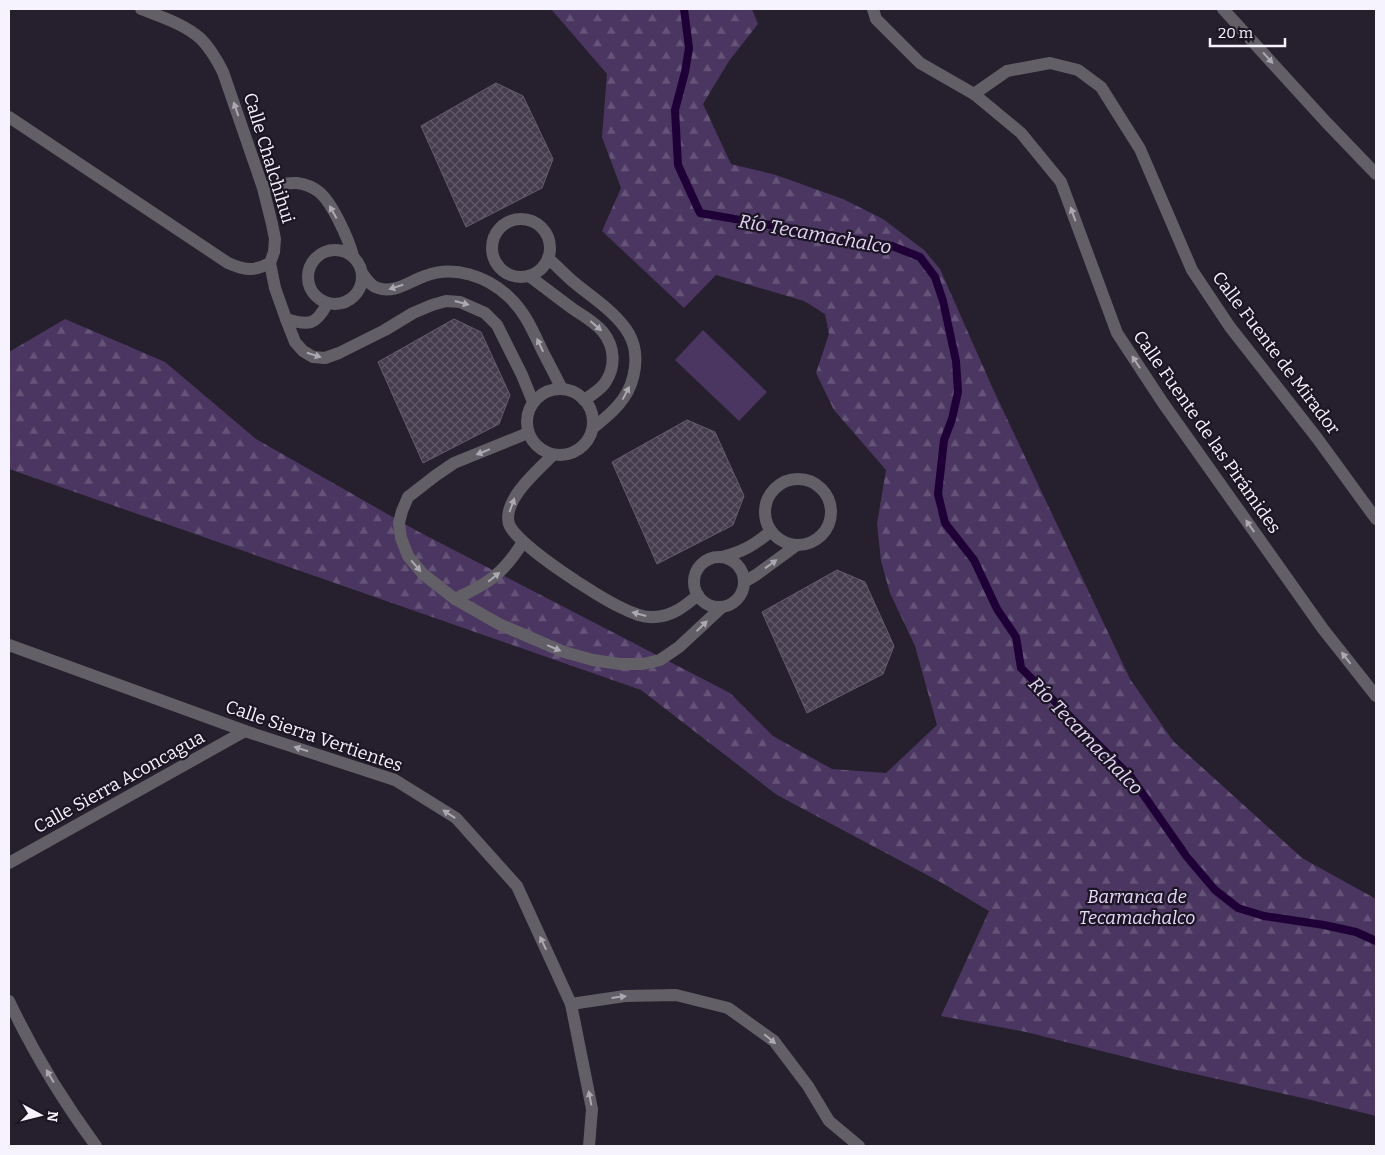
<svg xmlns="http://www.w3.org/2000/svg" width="1385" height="1155" font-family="Bitter,serif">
  <defs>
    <pattern id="forest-firs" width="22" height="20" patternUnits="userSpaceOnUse" patternTransform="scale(1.25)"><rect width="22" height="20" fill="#4a3660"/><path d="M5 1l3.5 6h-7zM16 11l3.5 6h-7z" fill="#655478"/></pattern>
    <pattern id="building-cross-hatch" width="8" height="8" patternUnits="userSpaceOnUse" patternTransform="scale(1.25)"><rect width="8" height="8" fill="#453d4e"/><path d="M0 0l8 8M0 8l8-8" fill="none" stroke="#615a69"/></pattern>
  </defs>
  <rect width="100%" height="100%" fill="#261f2e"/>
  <!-- forest -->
  <path fill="url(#forest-firs)" d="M551,9h201l6,15 -29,37 -26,43 28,60 45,11 67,24 40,20 41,31 16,19 53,120 137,290 43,62 129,117 74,41v217l-69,-17 -134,-30 -147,-37 -85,-16 48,-105 -45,-27 -167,-89 -136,-105 -632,-221v-117l56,-33 100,43 91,77 163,93 311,161 43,43 59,33 54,4 51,-48 -22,-79 -25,-53 -9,-32 -4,-37 9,-54 -52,-60 -18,-37 13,-39 -4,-20 -21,-13 -88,-26 -32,33 -82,-77 19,-43 -19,-51 5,-63z"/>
  <!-- pitch -->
  <path fill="#4a3660" d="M703,330l64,62 -28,29 -64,-61z"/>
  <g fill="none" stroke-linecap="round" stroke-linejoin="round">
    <!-- stream -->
    <path stroke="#1e0036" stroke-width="8" d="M684,9l5,39 -4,24 -10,38 3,55 22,48 192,33 28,11 15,20 8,24 13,60 2,31 -6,27 -8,21 -6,54 7,29 29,37 23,49 19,28 5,31 110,109 56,80 28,33 23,18 26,8 60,9 32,7 20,9"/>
  </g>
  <!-- building -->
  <g fill="url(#building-cross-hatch)" stroke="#645c6f">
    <path d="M496,83l27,13 30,63 -11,29 -76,39 -45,-101z"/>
    <path d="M454,319l27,13 29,63 -11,29 -76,39 -45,-101z"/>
    <path d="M687,420l28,12 29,64 -11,29 -76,39 -45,-102z"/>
    <path d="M837,570l28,12 29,64 -11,28 -76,39 -45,-101z"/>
  </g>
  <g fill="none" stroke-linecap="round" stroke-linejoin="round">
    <!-- service -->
    <g stroke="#625f67" stroke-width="12">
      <path d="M263,188c11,-2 23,-6 34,-5 7,1 16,4 22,9 13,10 30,48 34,64"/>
      <circle cx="521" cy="248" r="29"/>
      <circle cx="335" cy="277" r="27"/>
      <path d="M548,258c9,8 18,18 28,26 17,14 42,30 53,50 11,19 7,47 -6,65 -8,12 -19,20 -30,29"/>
      <path d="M270,263l5,25 11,31c23,7 30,6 41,-15"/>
      <path d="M362,273c5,6 8,13 16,15 16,6 32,-7 47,-12 29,-11 62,0 84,21 16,15 23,32 32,51 7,14 14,27 21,41"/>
      <path d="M529,276c15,11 29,22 44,33 10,7 22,13 30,23 12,15 13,35 2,51 -5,7 -13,12 -21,17"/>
      <path d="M286,319l9,23 8,9 10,6 12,1 14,-5 46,-23 28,-17 19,-8 14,-4 14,1 25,11 12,12 25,50 11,27"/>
      <circle cx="560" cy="422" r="33"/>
      <path d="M528,433l-74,30 -19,13 -27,21 -6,14 -3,12 2,15 7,18 15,18 32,25 44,25 65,28 29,8 27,4h23l17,-4 19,-13 43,-40"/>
      <path d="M553,455c-15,15 -51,45 -44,69 6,20 92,75 113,84 10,5 21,10 33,9 18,-1 30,-11 43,-22"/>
      <circle cx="798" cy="512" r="33"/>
      <path d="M722,557c20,-5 33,-12 49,-26"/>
      <circle cx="719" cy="582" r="25"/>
      <path d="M744,582l12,-7 41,-30"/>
      <path d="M455,599c34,-16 48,-25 68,-57"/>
    </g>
    <!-- minor -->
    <g stroke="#625f67" stroke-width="12">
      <path d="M873,9l3,10 44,44 54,31 47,39 40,49 56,151 46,70 160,226 53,67"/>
      <path d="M1223,9l103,113 50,52"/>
      <path d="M974,94l33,-23 43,-8 28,7 23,17 39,62 52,121 38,57 87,111 59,81"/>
      <path d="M9,117l219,146c16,7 25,9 42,0l4,-11 1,-13 -3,-15 -9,-36 -40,-116c-6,-12 -13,-24 -22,-33 -16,-15 -40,-22 -60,-30"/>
      <path d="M9,645l236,86 150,49 61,38 61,68 54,118 21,105 -3,37"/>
      <path d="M9,863l236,-132"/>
      <path d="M9,1001c24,51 54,100 87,145"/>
      <path d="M571,1004l54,-8 51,-1 52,13 46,33 34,45 21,35 30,25"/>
    </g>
  </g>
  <!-- one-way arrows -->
  <defs><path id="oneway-solid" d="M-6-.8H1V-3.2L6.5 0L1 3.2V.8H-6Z" transform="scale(1.25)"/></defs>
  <g fill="#aca9b2">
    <use href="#oneway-solid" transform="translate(1268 58) rotate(48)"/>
    <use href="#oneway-solid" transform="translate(236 109) rotate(-109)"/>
    <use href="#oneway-solid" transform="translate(333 212) rotate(-119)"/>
    <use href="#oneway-solid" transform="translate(1073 214) rotate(-110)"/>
    <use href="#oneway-solid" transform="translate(396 287) rotate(163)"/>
    <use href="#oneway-solid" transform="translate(462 303) rotate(15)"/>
    <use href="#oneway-solid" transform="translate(596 326) rotate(41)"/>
    <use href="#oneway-solid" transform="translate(540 345) rotate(-115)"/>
    <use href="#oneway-solid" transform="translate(314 355) rotate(17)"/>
    <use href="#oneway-solid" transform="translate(1136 362) rotate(-123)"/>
    <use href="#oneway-solid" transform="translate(626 393) rotate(-62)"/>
    <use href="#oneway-solid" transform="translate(483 452) rotate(158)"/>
    <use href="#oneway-solid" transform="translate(512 505) rotate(-70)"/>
    <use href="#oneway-solid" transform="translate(1250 526) rotate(-125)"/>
    <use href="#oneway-solid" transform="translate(771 564) rotate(-36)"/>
    <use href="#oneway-solid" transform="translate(416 566) rotate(49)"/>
    <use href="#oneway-solid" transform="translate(494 577) rotate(-39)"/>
    <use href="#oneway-solid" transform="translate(639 614) rotate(-165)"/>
    <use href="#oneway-solid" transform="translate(702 626) rotate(-44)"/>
    <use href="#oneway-solid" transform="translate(554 648) rotate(23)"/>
    <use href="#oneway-solid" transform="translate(1346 658) rotate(-128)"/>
    <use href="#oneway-solid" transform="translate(301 749) rotate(-162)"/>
    <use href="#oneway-solid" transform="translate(449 814) rotate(-147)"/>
    <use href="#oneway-solid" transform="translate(543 943) rotate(-115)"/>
    <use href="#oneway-solid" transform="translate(619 997) rotate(-7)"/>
    <use href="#oneway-solid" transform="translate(770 1039) rotate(40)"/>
    <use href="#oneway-solid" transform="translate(50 1076) rotate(-121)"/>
    <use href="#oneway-solid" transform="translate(590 1098) rotate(-101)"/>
  </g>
  <g text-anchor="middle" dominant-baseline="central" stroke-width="4.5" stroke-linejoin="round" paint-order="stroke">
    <!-- street labels -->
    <g font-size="18" fill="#f7f3fe" stroke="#1c1624">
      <text transform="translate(269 158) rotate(73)">Calle Chalchihui</text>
      <text transform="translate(1276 353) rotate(53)">Calle Fuente de Mirador</text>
      <text transform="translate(1207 432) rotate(55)">Calle Fuente de las Pirámides</text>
      <text transform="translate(314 736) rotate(19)">Calle Sierra Vertientes</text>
      <text transform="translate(119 782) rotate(-29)">Calle Sierra Aconcagua</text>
    </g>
    <!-- park labels -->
    <g font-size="18" font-style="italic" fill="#eadbff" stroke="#1c1624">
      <text x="1137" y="897">Barranca de<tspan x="1137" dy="21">Tecamachalco</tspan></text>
    </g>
    <!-- water labels -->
    <g font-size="19" font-style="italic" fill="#e5d5f9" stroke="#1c1624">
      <text transform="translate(815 234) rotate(10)">Río Tecamachalco</text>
      <text transform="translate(1086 736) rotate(46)">Río Tecamachalco</text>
    </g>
  </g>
  <!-- border -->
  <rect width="1385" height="1155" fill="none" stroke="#f7f3fe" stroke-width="20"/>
  <!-- north arrow -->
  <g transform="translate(40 1115) rotate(97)" stroke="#1c1624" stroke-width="4" paint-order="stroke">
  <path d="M0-4L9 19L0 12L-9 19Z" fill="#f7f3fe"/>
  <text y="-8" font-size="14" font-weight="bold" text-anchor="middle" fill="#f7f3fe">N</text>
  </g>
  <!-- scale -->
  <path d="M1210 38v8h75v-8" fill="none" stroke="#f7f3fe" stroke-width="2.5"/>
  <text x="1218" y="38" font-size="15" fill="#f7f3fe" stroke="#1c1624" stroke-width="4" paint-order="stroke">20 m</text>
</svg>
